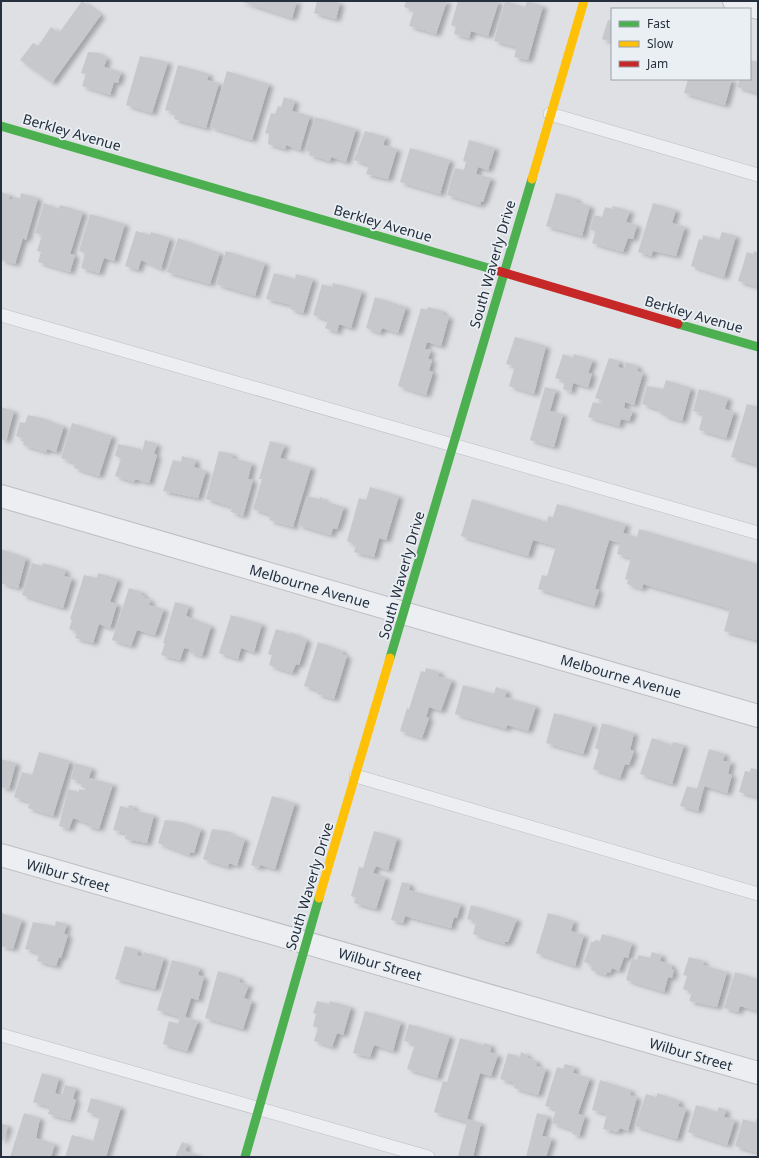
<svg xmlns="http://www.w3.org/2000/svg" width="759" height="1158" font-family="'Noto Sans',sans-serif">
  <defs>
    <filter id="shadow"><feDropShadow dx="4.5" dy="2.5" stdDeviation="2" flood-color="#0004"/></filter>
  </defs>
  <rect width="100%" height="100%" fill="#dee0e3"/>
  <!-- building -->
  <g fill="#c6c8cb" filter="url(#shadow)">
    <path d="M82,1l19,14 -49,68 -32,-23 13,-17 5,3 13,-19 8,6z"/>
    <path d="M240,1h57l-5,17z"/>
    <path d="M317,1h16l7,2 -4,16 -22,-6z"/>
    <path d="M406,1h41l-11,33 -27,-8 5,-16 -10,-3z"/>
    <path d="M458,1h41l-11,35 -17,-5 -2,7 -15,-4 2,-7 -5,-2z"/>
    <path d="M505,1l20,6 2,-6 16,5 -15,54 -14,-3 3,-10 -23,-6z"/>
    <path d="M608,20l4,1v21l-10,-3z"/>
    <path d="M88,52l12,1v2l7,3 -3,9 17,5 -3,11 -4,-1 -4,13 -28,-9 4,-12 -5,-1z"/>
    <path d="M140,56l28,6 -16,51 -26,-8z"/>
    <path d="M750,60l8,2v31l-21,-6 3,-8h10z"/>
    <path d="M178,65l31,9 -2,6 12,3 -13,45 -32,-9 1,-6 -10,-3z"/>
    <path d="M227,71l42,13 -17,56 -42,-13z"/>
    <path d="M688,79h44l-7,26 -41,-12z"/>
    <path d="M284,97l11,4 -3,10 18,5 -10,34 -14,-5 -1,4 -17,-5 1,-10 -4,-1 6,-20 4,1 3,-8 3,1z"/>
    <path d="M315,117l41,12 -10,33 -15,-5 -1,4 -21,-6 1,-3 -5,-2z"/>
    <path d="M365,131l21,6 -3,8 14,4 -9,30 -22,-5 3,-9 -15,-5z"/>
    <path d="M469,140l26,8 -7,22 -10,-3 -2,7 15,4 -8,24 -2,-1 -1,4 -33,-10 8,-27 9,2 2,-8 -3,-1z"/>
    <path d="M410,148l40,12 -10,34 -40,-12z"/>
    <path d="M1,192l9,3 -1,4 4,1 1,-3 6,1 1,-5 17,5 -12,42 -3,-2 -8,26 -14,-4z"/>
    <path d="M556,193l21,6 -1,3 14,4 -8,30 -36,-10z"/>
    <path d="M44,203l15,6 1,-4 23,7 -13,42 5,1 -5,17 -32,-10 3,-10 -4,-1 5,-16 -7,-2z"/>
    <path d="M653,203l23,7 -4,13 13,4 -9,29 -23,-5 -2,5 -13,-4z"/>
    <path d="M613,206l17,5 -4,11 11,3 -4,14 -5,-1 -5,14 -31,-9 4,-12 -6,-1 4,-15 8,2 3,-10 7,2z"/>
    <path d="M90,214l35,10 -11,37 -10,-3 -5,15 -18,-5 4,-15 -6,-2z"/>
    <path d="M136,231l14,4 1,-3 19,6 -9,31 -20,-9 -3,10 -13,-4z"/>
    <path d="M722,232l14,4 -12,41 -33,-11 8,-27 3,1 1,-5 16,5z"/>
    <path d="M178,238l42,15 -10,31 -43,-12z"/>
    <path d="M226,251l39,12 -10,33 -39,-12z"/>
    <path d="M754,251l4,2v34l-20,-6 9,-29 6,2z"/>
    <path d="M274,273l21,6 1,-5 17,5 -10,34 -13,-4 1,-4 -25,-6z"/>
    <path d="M333,283l29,8 -11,37 -12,-4 -2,8 -12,-4 3,-8 -15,-5 9,-31 10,3z"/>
    <path d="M375,297l31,10 -8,26 -16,-5 -2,5 -14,-5z"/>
    <path d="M428,307l15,4 -1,3 7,3 -8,29 -14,-4 -2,7 6,1 -3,9 4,1 -3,11 4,1 -7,23 -28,-9 23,-78 6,2z"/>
    <path d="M515,337l31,9 -12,48 -25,-8 6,-20 -9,-2z"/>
    <path d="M563,354l10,4 1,-4 19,6 -5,13 4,1 -4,13 -15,-4 -2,9 -8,-3 2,-8 -10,-3z"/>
    <path d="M609,358l11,3 -2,6 6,2 2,-7 12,4 -1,5 6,2 -9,32 -9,-3 -1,6 9,3 -4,10 -8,-2 -2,7 -31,-9 5,-15 8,2 1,-4 -7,-2z"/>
    <path d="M666,380l25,8 -9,33 -19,-6v-2l-6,-2v-2l-15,-5 5,-18 16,3z"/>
    <path d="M545,387l11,3 -6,21 13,3 -9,33 -24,-7z"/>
    <path d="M699,389l29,9 -3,11 9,3 -8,26 -27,-8 4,-16 -10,-3z"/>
    <path d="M747,404l11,3v58l-27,-8z"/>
    <path d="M1,407l13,4 -8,30 -5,-2z"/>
    <path d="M28,415l18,4v1l18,6 -8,26 -9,-3 -1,3 -23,-7 1,-3 -3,-1 1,-3 -6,-2 4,-14 5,1z"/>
    <path d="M72,423l40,13 -13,40 -25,-8 1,-5 -14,-5z"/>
    <path d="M145,440l12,4 -3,10 3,1 -8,28 -14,-4 -1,3 -19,-6 6,-18 -6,-2 3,-12 23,5 1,3z"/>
    <path d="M270,441l15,4 -5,13 31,9 -18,60 -24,-7 2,-5 -18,-6 9,-30h-3z"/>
    <path d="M219,451l14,3 -1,4 20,5 -4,16 5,1 -10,36 -12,-4 1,-5 -26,-8z"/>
    <path d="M182,456l14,4 -2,7 12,4 -8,27 -35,-7 10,-31 8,2z"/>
    <path d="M370,487l29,9 -13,44 -7,-2 -5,19 -20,-5 2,-6 -9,-5 12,-43 7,2z"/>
    <path d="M307,496l12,3 1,-2 4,2 -1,2 21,6 -7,22 -4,-1 -2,7 -33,-10z"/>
    <path d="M472,499l75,23 1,-6 5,1 4,-13 69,20 -3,9 14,4 2,-8 119,35v70l-2,6 -32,-9 6,-22 -87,-25 -1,5 -15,-5 1,-4 -3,-1 6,-21 -14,-4 3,-11 -11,-3 -14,49 4,1 -5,16 -56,-17 4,-14 5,1 9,-30 -23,-6 -5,16 -67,-20z"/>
    <path d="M1,549l25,9 -8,30 -17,-5z"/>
    <path d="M32,563l10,3 1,-3 23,7 -2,6 8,2 -9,30 -41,-13z"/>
    <path d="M98,573l20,6 -8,23 7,2 -7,24 -11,-4 -6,19 -18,-5 2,-6 -8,-3 3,-9 -2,-1 14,-44 13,3z"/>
    <path d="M129,588l13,4 -1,3 4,1v2l6,2 -2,5 15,4 -9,26 -18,-5 -6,16 -19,-6z"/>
    <path d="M175,602l14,4 -3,10 25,10 -9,30 -13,-4 1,-3 -6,-1 -4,12 -19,-5 4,-12h-2z"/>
    <path d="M231,615l31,9 -8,28 -13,-4 -3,11 -19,-6z"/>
    <path d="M276,629l14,5 1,-2 16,8 -8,25 -3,-1 -4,9 -23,-8 3,-10 -4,-1z"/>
    <path d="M318,642l25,9 -1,3 5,2 -13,43 -17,-5 1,-4 -14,-4z"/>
    <path d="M426,668l14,4 -2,4 14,4 -11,31 -12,-4 -3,10 3,1 -7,20 -22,-7 7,-23 2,1 12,-38 4,1z"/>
    <path d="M463,685l31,9 2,-7 11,4 -2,6 31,9 -8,25 -21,-6 -1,4 -51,-15z"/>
    <path d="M554,713l39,11 -10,30 -37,-11z"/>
    <path d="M602,723l32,10 -4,17 4,1 -5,14 -4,-1 -5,14 -27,-9 6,-19 -4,-2z"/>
    <path d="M652,738l20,7 1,-3 11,3 -12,39 -32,-10z"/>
    <path d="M709,749l16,5 -2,7h8l-3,13 4,1 -5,18 -23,-7 -6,25 -18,-5 7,-20 10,3z"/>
    <path d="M39,752l31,9 -17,55 -25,-8 2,-6 -16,-5 8,-25 10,3z"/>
    <path d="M1,759l15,4 -7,26 -8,-2z"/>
    <path d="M75,763l17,5 -3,10 24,6 -14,45 -12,-3v-3l-14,-5 -4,11 -10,-3 9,-37 11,3v-3l9,2v-2l-7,-2 1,-5 -11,-3z"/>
    <path d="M751,768l7,2v27l-19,-5 6,-21 5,1z"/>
    <path d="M272,796l23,7 -20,66 -15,-4 -1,3 -8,-3z"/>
    <path d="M129,805l5,1 -1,4 21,5 -7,28 -22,-4 1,-6 -13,-3 7,-24 8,2z"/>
    <path d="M165,820l17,2 19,7 -7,24 -4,-1 -1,3 -31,-12z"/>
    <path d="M212,829l18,3v2l15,5 -8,27 -8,-3 -1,4 -25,-8z"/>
    <path d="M374,831l23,7 -9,32 -12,-4 -3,7 13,4 -10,32 -22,-6 2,-5 -5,-2 8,-29 4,1z"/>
    <path d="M402,882l8,2 -1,6 52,14 -4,14 -3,-1 -3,11 -46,-12 -2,7 -12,-3z"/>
    <path d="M471,905l46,14 -9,23h-3v2l-32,-10 3,-12 -9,-3z"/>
    <path d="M1,913l21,7 -9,29 -12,-3z"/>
    <path d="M548,913l26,8 -3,10 13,4 -9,31 -39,-13z"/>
    <path d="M56,921l11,3 -3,10 4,1 -7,23 -2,-1 -3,9 -19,-5 2,-8 -14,-4 8,-27 22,4z"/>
    <path d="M602,934l30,9 -4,15 -4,-1 -5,14 -7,-3 -2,5 -3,-1 -1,3 -15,-5 1,-5 -8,-3 7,-20h3l1,-2 5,1z"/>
    <path d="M125,946l13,4 -1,5 6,2 1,-5 20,6 -9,31 -40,-10z"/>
    <path d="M652,952l10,3 -2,6 12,4 -1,4 3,1 -2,8 -4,-1 -4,15 -38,-12 6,-22 5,2 1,-5 12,3z"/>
    <path d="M689,957l15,4 -1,4 24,7 -10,35 -28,-6 3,-9 -9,-3 4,-13 -4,-1z"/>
    <path d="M172,960l28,8 -2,7 6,2 -6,23 -7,-2 -6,19 13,4 -11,30 -24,-7 6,-23 9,3 2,-7 -23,-7z"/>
    <path d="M218,971l22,7 -1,4 10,3 -5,13 8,3 -9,28 -38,-11z"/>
    <path d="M735,972l23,7v32l-18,-5 -2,6 -14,-4z"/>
    <path d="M317,1001l12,3 1,-3 21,6 -8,28 -6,-2 -5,14 -18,-6 4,-13 -5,-2 3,-12 -3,-1z"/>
    <path d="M365,1011l36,11 -8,29 -19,-6 -4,12 -17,-4z"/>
    <path d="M409,1024l41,12 -13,42 -30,-9 8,-25 -11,-3z"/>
    <path d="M460,1038l23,7 1,-2 7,2 -1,7 8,3 -7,21 -11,-3 -13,46 14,4 -8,34 -15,-1 9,-34 -33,-10 9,-31 4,1z"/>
    <path d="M521,1052l7,3 -1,3 10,3 -1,5 10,3 -8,26 -24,-7 1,-5 -15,-4 8,-26 12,4z"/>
    <path d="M565,1064l10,3 -2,6 17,5 -12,36 7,2 -6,20 -7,-2 1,-4 -21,-7 4,-14 -11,-3 12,-39 6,2z"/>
    <path d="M42,1073l17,5 -4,15 7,3 3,-11 11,3 -3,11 3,1 -6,20 -22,-6 2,-7 -17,-5z"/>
    <path d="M600,1080l31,10 -1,5 7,2 -9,34 -8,-3 -2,4 -15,-3 4,-15 -15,-4z"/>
    <path d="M658,1093l22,8 -2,5 8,3 -9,30 -42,-13 11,-32 10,3z"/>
    <path d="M91,1098l30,9 -15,50h-41l7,-22 21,6 7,-25 -13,-4z"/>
    <path d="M696,1105l21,7 2,-5 7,3 -2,7 11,3 -8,25 -39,-13z"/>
    <path d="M24,1113l16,5 -4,20 19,6 -4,13h-41z"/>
    <path d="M537,1113l11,3 -6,20 10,2 -6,19h-20z"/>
    <path d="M757,1117l1,1v35l-23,-7 8,-27 12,4z"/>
    <path d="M1,1123l7,3 -5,15 -2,-1z"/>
    <path d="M182,1142l5,2 -2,7 13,4v2h-23z"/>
  </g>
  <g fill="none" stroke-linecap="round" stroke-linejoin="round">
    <!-- lane casing -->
    <g stroke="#bcbec1" stroke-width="14">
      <g id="lane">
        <path d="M550,114l208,61"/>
        <path d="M1,315l757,218"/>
        <path d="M356,776l402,118"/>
        <path d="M1,1035l427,122"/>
      </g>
    </g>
    <!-- street casing -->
    <g stroke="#bcbec1" stroke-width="24">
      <g id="street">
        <path d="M734,1l24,7"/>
        <path d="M1,496l757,220"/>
        <path d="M1,855l757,218"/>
      </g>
    </g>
    <!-- lane -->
    <use href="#lane" stroke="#edeef1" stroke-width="13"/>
    <!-- street -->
    <use href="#street" stroke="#edeef1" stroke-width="22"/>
    <!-- fast -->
    <g stroke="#4caf50" stroke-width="9">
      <path d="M1,126l494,144"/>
      <path d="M678,324l80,23"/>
      <path d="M390,658l142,-479"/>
      <path d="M245,1157l74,-259"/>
    </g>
    <!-- slow -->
    <g stroke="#ffc107" stroke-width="9">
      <path d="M532,179l52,-178"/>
      <path d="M319,898l71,-240"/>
    </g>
    <!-- jam -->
    <path stroke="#c62828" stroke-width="9" d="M495,270l183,54"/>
  </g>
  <g text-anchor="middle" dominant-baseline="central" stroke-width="3.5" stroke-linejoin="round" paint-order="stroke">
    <!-- street labels -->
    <g font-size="14" fill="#252f3d" stroke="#eaeff4">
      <text transform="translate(72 132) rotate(16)">Berkley Avenue</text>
      <text transform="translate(383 223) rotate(16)">Berkley Avenue</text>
      <text transform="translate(492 264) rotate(-74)">South Waverly Drive</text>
      <text transform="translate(694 314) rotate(16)">Berkley Avenue</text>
      <text transform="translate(401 575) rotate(-74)">South Waverly Drive</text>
      <text transform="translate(310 586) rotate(16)">Melbourne Avenue</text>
      <text transform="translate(621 676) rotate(16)">Melbourne Avenue</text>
      <text transform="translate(68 875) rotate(16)">Wilbur Street</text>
      <text transform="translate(309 886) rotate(-73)">South Waverly Drive</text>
      <text transform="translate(380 964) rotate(16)">Wilbur Street</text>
      <text transform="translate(691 1054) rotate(16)">Wilbur Street</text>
    </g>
  </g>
  <!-- border -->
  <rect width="759" height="1158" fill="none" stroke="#252f3d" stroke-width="4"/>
  <!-- legend -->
  <rect x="611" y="8" width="140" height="72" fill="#eaeff4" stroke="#9ba2ab"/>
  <rect x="619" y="21" width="20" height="6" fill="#4caf50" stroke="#9ba2ab"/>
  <text x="647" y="28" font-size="12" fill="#252f3d">Fast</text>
  <rect x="619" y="41" width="20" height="6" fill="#ffc107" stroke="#9ba2ab"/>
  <text x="647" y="48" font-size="12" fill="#252f3d">Slow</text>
  <rect x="619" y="61" width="20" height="6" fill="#c62828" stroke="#9ba2ab"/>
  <text x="647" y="68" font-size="12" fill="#252f3d">Jam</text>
</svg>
